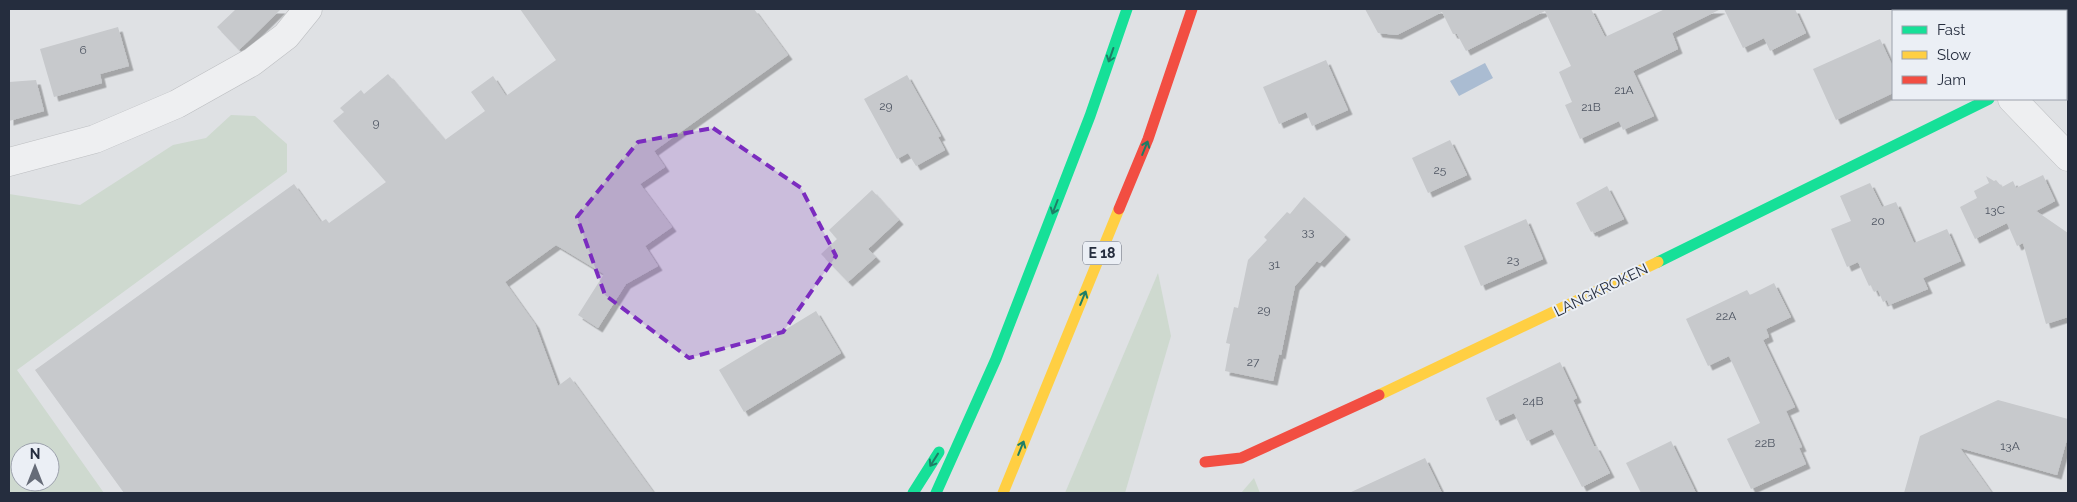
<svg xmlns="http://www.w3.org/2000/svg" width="2077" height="502" font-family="Raleway,sans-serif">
  <defs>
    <filter id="shadow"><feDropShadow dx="4.5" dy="4.5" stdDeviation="0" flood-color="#0004"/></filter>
  </defs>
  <rect width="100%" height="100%" fill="#dfe1e4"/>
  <!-- green -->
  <g fill="#ced9cf" fill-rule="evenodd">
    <path d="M231,115l24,1 32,28v28l-270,198 87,123h-95v-299l71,11 93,-60 33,-7zM20,452h30v30h-30z"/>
    <path d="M1158,273l13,63 -46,157h-60z"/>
    <path d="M1254,478l6,15h-19z"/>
  </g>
  <!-- water -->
  <path fill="#aabcd2" d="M1485,63l8,15 -34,18 -9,-15z"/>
  <!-- building -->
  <g fill="#c7c9cc" filter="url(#shadow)">
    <path d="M236,9h45l-42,41 -22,-23z"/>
    <path d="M520,9h234l34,46 -134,96 11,16 -25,17 32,43 -27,19 13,20 -32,18 -28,44 -20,-13 26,-41 -48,-29 -51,37 30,42 23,62 12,-9 84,116h-530l-89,-123 259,-186 27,38 5,-3 3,4 57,-41 -53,-61 11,-9 -4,-4 21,-18 3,4 24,-20 57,66 40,-29 -14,-19 22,-16 13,20 50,-36z"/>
    <path d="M1365,9h226l14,28 60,-28h56l-49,24 6,16 -45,22 21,45 -31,14 -4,-9 -39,18 -15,-34 7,-3 -13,-30 12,-6 -26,-55 -79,40 -9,-17h-4l-11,-22 -45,23 -19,-2z"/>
    <path d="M1724,9h71l11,24 -36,18 -6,-13 -21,10z"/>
    <path d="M118,27l11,39 -29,8 2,9 -48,14 -14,-48z"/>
    <path d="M1880,39l13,28v26l-57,27 -23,-51z"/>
    <path d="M1326,60l22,50 -36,16 -6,-14 -27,12 -16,-37z"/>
    <path d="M907,75l34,61 -3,1 7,13 -29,16 -8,-13 -11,6 -33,-60z"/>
    <path d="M36,80l8,31 -35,10v-39z"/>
    <path d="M1450,140l17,35 -39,18 -16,-35z"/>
    <path d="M2043,175l12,26 -19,10 32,22v84l-22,7 -23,-81 -6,3 -10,-23 -32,16 -15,-32 17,-9 -3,-7 15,-8 -3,-7 8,5 2,-1 6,7 11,-6 3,7z"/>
    <path d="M1870,183l12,24 14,-5 18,41 33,-14 14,32 -38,17 5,11 -39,16 -2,-5 -4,2 -5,-12 -4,2 -3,-7 -2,1 -11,-24 -11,5 -16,-38 20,-8 -11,-25z"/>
    <path d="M1607,186l17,33 -30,14 -1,-2 -2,1 -15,-29z"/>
    <path d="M872,190l27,30 -31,29 8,8 -28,25 -27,-28 16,-15 -8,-9z"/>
    <path d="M1304,197l42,38 -26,28 -3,-2 -22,25 -14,69 -2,-1 -6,27 -48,-10 5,-27 -4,-1 8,-36 4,1 10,-48 19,-20 -3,-3 23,-25 3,2z"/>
    <path d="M1526,219l17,40 -62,27 -17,-40z"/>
    <path d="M1774,283l17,34 -25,12 3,8 -6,3 32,67 -9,4 16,36 -3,1 7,16 -55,25 -24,-50 33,-16 -31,-67 -21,10 -22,-47 61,-29 3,5z"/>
    <path d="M816,311l25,42 -97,59 -25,-42z"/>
    <path d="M1560,362l17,36 -4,2 21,46h2l14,27 -28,14 -30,-58 -25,12 -13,-28 -18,8 -10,-23z"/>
    <path d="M1998,400l70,19v17l-11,39 -97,-27 32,45h-88l16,-57z"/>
    <path d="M1671,441l25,52h-55l-15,-30z"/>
    <path d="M1425,458l17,35h-93z"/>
  </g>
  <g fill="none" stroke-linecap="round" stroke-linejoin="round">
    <!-- street casing -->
    <g stroke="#bdbfc2" stroke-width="29">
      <g id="street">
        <path d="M1934,9l2,2"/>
        <path d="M2066,61l2,-1"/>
        <path d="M2012,99l56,58"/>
        <path d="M9,162l86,-23 82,-35 75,-42 34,-26 22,-27"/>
      </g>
    </g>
    <!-- street -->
    <use href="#street" stroke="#eeeff1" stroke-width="28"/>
    <!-- fast -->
    <g stroke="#16e098" stroke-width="11">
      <path d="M1658,262l331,-163"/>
      <path d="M913,493l26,-41"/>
      <path d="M936,493l60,-134 94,-243 37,-107"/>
    </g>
    <!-- slow -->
    <g stroke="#ffcf43" stroke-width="11">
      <path d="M1379,395l279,-133"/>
      <path d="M1003,493l116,-284"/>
    </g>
    <!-- jam -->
    <g stroke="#f24e42" stroke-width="11">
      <path d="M1119,209l29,-70 44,-130"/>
      <path d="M1205,462l36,-4 138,-63"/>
    </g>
  </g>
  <!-- one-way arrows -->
  <defs><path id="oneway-shaft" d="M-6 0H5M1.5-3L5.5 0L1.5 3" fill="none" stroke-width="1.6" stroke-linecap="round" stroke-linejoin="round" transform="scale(1.25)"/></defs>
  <g stroke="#1e7e66">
    <use href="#oneway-shaft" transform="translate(1111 55) rotate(109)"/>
    <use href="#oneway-shaft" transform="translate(1145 148) rotate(-68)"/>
    <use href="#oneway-shaft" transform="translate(1055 207) rotate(111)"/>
    <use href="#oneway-shaft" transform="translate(1083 298) rotate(-68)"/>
    <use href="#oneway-shaft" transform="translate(1021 448) rotate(-68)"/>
    <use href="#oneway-shaft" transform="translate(934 460) rotate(122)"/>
  </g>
  <!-- marked area -->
  <path fill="#7b2cbf" fill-opacity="0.2" stroke="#7b2cbf" stroke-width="4" stroke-dasharray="10 6" stroke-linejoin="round" d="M713,128l88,60 35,68 -53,76 -94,26 -84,-63 -28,-78 61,-75z"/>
  <g text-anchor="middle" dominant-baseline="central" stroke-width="4" stroke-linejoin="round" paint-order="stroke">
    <!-- number labels -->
    <g font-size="12" fill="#4e5562">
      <text x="83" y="50">6</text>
      <text x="1624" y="90">21A</text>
      <text x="886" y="106">29</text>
      <text x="1591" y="107">21B</text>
      <text x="376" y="123">9</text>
      <text x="1440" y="170">25</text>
      <text x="1995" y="210">13C</text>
      <text x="1878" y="221">20</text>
      <text x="1308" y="232">33</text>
      <text x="1513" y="260">23</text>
      <text x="1274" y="264">31</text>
      <text x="1264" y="310">29</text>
      <text x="1726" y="316">22A</text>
      <text x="1253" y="362">27</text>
      <text x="1533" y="401">24B</text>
      <text x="1765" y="443">22B</text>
      <text x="2010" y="446">13A</text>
    </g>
    <!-- shield labels -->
    <rect fill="#ebeff5" stroke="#606775" stroke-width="1" x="1083" y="241.5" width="38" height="23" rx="4"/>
    <g font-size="14" font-weight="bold" fill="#252d3e">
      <text x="1102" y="253">E 18</text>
    </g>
    <!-- street labels -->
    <g font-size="15" fill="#252d3e" stroke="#ebeff5">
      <text transform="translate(1601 290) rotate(-26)">LANGKROKEN</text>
    </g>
  </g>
  <!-- border -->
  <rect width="2077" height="502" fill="none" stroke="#252d3e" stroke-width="20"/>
  <!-- legend -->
  <rect x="1892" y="10" width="175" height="90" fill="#ebeff5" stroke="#9ca1ac"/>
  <rect x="1902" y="26" width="25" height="8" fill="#16e098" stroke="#9ca1ac"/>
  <text x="1937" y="35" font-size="15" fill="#252d3e">Fast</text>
  <rect x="1902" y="51" width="25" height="8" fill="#ffcf43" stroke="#9ca1ac"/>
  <text x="1937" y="60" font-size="15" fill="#252d3e">Slow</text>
  <rect x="1902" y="76" width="25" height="8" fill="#f24e42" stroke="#9ca1ac"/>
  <text x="1937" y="85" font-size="15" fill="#252d3e">Jam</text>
  <!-- north arrow -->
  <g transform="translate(35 467)"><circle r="24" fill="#ebeff5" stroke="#9ca1ac"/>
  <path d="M0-4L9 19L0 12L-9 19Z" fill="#666c78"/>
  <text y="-8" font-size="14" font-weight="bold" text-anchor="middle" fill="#252d3e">N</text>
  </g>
</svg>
